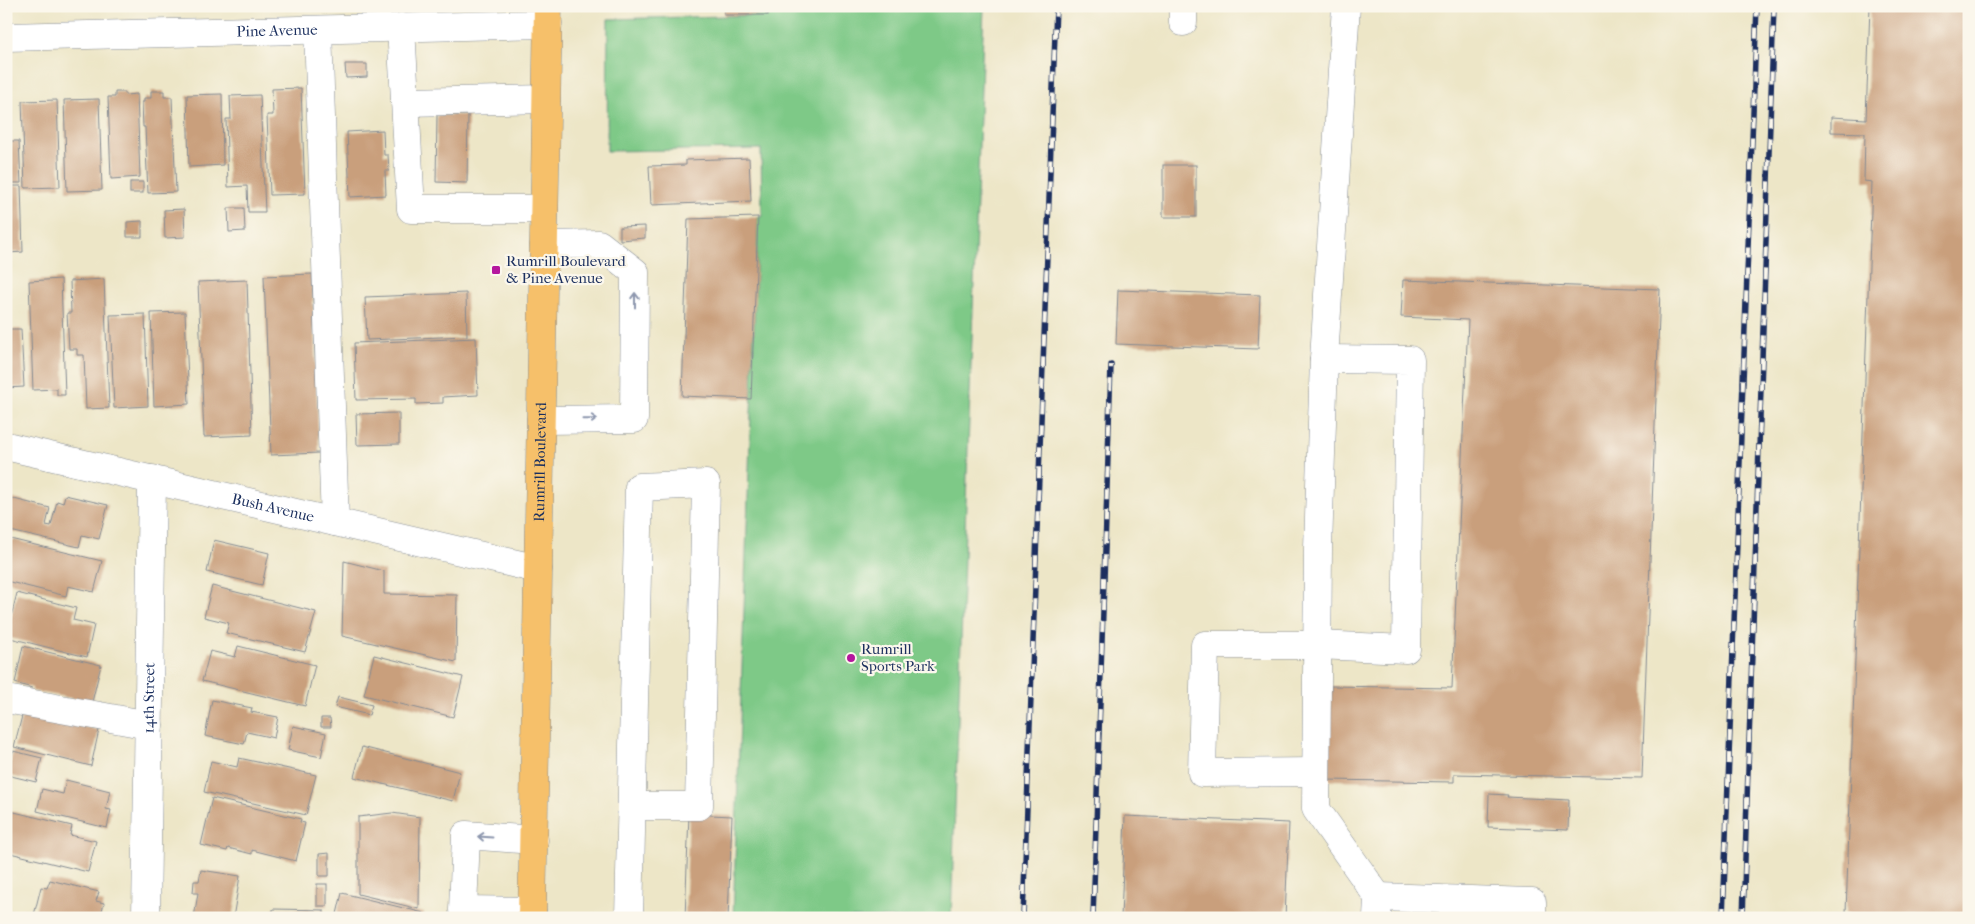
<svg xmlns="http://www.w3.org/2000/svg" width="1975" height="924" font-family="'IM FELL French Canon',serif">
  <rect width="100%" height="100%" fill="#fbf7ec"/>
  <filter id="ink" filterUnits="userSpaceOnUse"><feTurbulence type="fractalNoise" baseFrequency=".02" numOctaves="2"/><feDisplacementMap in="SourceGraphic" scale="10" xChannelSelector="R" yChannelSelector="G"/><feConvolveMatrix kernelMatrix="1 2 1 2 8 2 1 2 1" color-interpolation-filters="sRGB"/></filter>
  <filter id="wash" filterUnits="userSpaceOnUse"><feTurbulence type="fractalNoise" baseFrequency=".0096" numOctaves="4" result="noise"/><feDisplacementMap in="SourceGraphic" scale="20" xChannelSelector="R" yChannelSelector="G"/><feGaussianBlur stdDeviation="1.12" result="paint"/><feColorMatrix in="noise" values="0 0 0 0 0 0 0 0 0 0 0 0 0 0 0 0 0 1.4 0 .05"/><feComposite in="paint" operator="in"/></filter>
  <g filter="url(#wash)">
    <rect width="100%" height="100%" fill="#ede6c7"/>
    <!-- green -->
    <path fill="#7ec987" stroke="#4c7c72" d="M768,6h216l-33,912h-218l25,-701 4,-2 -1,-66 -154,2 1,-132 159,-4z"/>
    <g id="blocks">
      <!-- building -->
      <g fill="#c99f7c">
        <rect x="724" y="6" width="44" height="9"/>
        <path d="M1870,6h99v911l-123,-4 26,-731 -8,-1 1,-48 -34,-1v-15l35,2z"/>
        <path d="M345,64h22v13l-21,1z"/>
        <path d="M301,88l4,106 -35,1 -3,-80h6l-1,-26z"/>
        <path d="M151,91h13v6h8l4,95 -28,1 -3,-66h-2l-1,-25h2v-4h7z"/>
        <path d="M115,92h10v3l12,-1 3,83 -29,2 -3,-82h7z"/>
        <path d="M222,94l1,71 -34,2 -2,-72z"/>
        <path d="M260,95l5,117h-17l-1,-26 -19,1 -2,-68h5l-1,-23z"/>
        <path d="M99,99l3,91 -35,1 -3,-91z"/>
        <path d="M57,100l3,87 -35,1 -3,-87z"/>
        <path d="M437,115h31l-1,68 -31,-1z"/>
        <path d="M383,130l1,25h4l1,16h-4l1,24 -36,2 -3,-65z"/>
        <path d="M6,141h13l2,42h-15z"/>
        <path d="M749,158l2,43 -100,4 -2,-39 37,-1v-5z"/>
        <rect x="1163" y="165" width="33" height="52"/>
        <rect x="130" y="182" width="13" height="11"/>
        <path d="M6,186h15l2,66 -15,1z"/>
        <path d="M228,208h16l1,23 -16,1z"/>
        <path d="M184,209l1,28 -20,1 -1,-28z"/>
        <path d="M758,217l-7,182 -69,-3 6,-177z"/>
        <path d="M142,221v16h-15v-15z"/>
        <path d="M645,226v12l-25,2v-13z"/>
        <path d="M312,274l7,179 -48,2 -7,-179z"/>
        <path d="M61,279l4,116h-8v-6l-24,1 -4,-109z"/>
        <path d="M104,279l5,129 -23,1 -2,-54h-7v-6h-8l-2,-36h4l-1,-32z"/>
        <path d="M247,280l5,155 -48,2 -6,-155z"/>
        <path d="M1403,280l257,9 -18,489 -188,-4v8l-128,-2 5,-94 121,2 16,-368 -67,-3z"/>
        <path d="M1118,290l142,5 -2,54 -142,-5z"/>
        <path d="M466,293l1,43 -100,4 -2,-43z"/>
        <path d="M185,312l4,92 -35,2 -3,-93z"/>
        <path d="M145,314l3,92 -34,2 -4,-93z"/>
        <path d="M6,329h15l3,58 -18,1z"/>
        <path d="M476,338l2,57 -35,2v6l-27,1v-5l-60,1 -2,-57z"/>
        <path d="M399,413v31l-42,1 -1,-31z"/>
        <path d="M65,495l43,10 -9,34 -17,-4 -3,12 -73,-17v-33l44,11 -4,17 5,1 6,-25 6,2z"/>
        <path d="M6,538l96,23 -8,31 -26,-6 -2,10 -60,-15z"/>
        <path d="M214,540l55,13 -7,32 -55,-13z"/>
        <path d="M344,561l40,10v23l73,1 -1,67 -114,-26z"/>
        <path d="M212,586l104,26 -11,40 -79,-19 3,-10 -25,-6z"/>
        <path d="M17,593l59,15 -3,12 21,5 -7,32 -81,-20z"/>
        <path d="M23,646l78,19 -9,37 -60,-11v-3l-17,-5z"/>
        <path d="M238,646l77,19 -10,41 -103,-25 8,-30 25,6z"/>
        <path d="M374,655l89,22 -10,40 -89,-22z"/>
        <path d="M338,697l34,8 -3,10 -34,-8z"/>
        <path d="M212,700l40,8 -1,4 27,5 -4,21 -27,-6 -3,12 -39,-8z"/>
        <path d="M23,712l76,18 -8,36 -77,-19z"/>
        <path d="M321,718h9l1,9h-10z"/>
        <path d="M293,726l33,7 -5,24 -33,-7z"/>
        <path d="M362,747l98,25 -7,29 -99,-24z"/>
        <path d="M13,751l29,7 -6,24 -29,-7z"/>
        <path d="M239,758l77,17 -10,40 -102,-23 7,-31 26,6z"/>
        <path d="M66,780l44,11 -4,18 5,1 -4,18 -70,-17 5,-22 21,5z"/>
        <path d="M1489,794l19,1 -1,2 62,3 -1,30 -80,-3z"/>
        <path d="M212,798l89,21 -1,3 5,1 -9,38 -44,-11v4l-24,-6 -1,3 -26,-6z"/>
        <path d="M6,810l66,16 -2,9 26,6 -8,31 -82,-20z"/>
        <path d="M392,813l28,4 -1,92 -61,-15v-77z"/>
        <path d="M689,814l43,2 -4,102h-43z"/>
        <path d="M1125,816l164,7 -4,95h-164z"/>
        <path d="M329,853v23h-10v-22z"/>
        <path d="M201,870l39,6 -7,42h-39l4,-25h-5l1,-12h5z"/>
        <path d="M50,880l49,12 -3,9 8,2 -4,15h-56l-10,-3 7,-28 6,1z"/>
        <rect x="317" y="884" width="10" height="22"/>
        <path d="M342,893l82,20 -1,5h-84l1,-3 -3,-1z"/>
        <path d="M273,909l51,1v8h-51z"/>
      </g>
    </g>
  </g>
  <g filter="url(#ink)">
    <use href="#blocks" fill-opacity="0" stroke="#848a92" stroke-width="1"/>
    <g fill="none" stroke-linecap="round" stroke-linejoin="round">
      <!-- minor casing -->
      <g stroke="#848a92" stroke-width="29">
        <g id="minor">
          <path d="M1183,6v16"/>
          <path d="M1346,6l-22,353 -6,190 -2,260 62,88 -1,21"/>
          <path d="M401,27l10,182h133"/>
          <path d="M318,30l17,492"/>
          <path id="s1" d="M6,37l542,-13"/>
          <path d="M405,102l141,-3"/>
          <path d="M541,420l93,-1 1,-147 -36,-28 -55,1"/>
          <path id="s2" d="M6,446l532,123"/>
          <path d="M6,699l143,26"/>
          <path d="M1316,772l-114,1 3,-128h112l89,4 4,-289 -86,-1"/>
          <path d="M1378,897l154,5v16"/>
          <path d="M532,911l-69,-1 3,-75 68,5"/>
          <path id="s3" d="M146,918l6,-439"/>
          <path d="M629,918l10,-431 67,-3 -7,322h-67"/>
        </g>
      </g>
      <!-- major casing -->
      <g stroke="#848a92" stroke-width="29">
        <g id="major">
          <path id="s4" d="M532,918l16,-912"/>
        </g>
      </g>
      <!-- minor -->
      <use href="#minor" stroke="#fff" stroke-width="28"/>
      <!-- major -->
      <use href="#major" stroke="#f6c06b" stroke-width="28"/>
      <!-- rail casing -->
      <g stroke="#1b2f5e" stroke-width="5.5">
        <g id="rail">
          <path d="M1023,918l33,-912"/>
          <path d="M1093,918l18,-553"/>
          <path d="M1723,918l34,-912"/>
          <path d="M1743,918l31,-912"/>
        </g>
      </g>
      <!-- rail -->
      <use href="#rail" stroke="#fbf7ec" stroke-width="4" stroke-dasharray="11" stroke-linecap="butt"/>
    </g>
    <!-- one-way arrows -->
    <defs><path id="oneway-shaft" d="M-6 0H5M1.5-3L5.5 0L1.5 3" fill="none" stroke-width="1.6" stroke-linecap="round" stroke-linejoin="round" transform="scale(1.25)"/></defs>
    <g stroke="#8d97ae">
      <use href="#oneway-shaft" transform="translate(635 300) rotate(-90)"/>
      <use href="#oneway-shaft" transform="translate(590 419) rotate(-1)"/>
      <use href="#oneway-shaft" transform="translate(485 837) rotate(-176)"/>
    </g>
  </g>
  <!-- markers -->
  <g fill="#b5179e" stroke="#fbf7ec" stroke-width="2">
    <rect x="491" y="265" width="10" height="10" rx="2.5"/>
    <circle cx="851" cy="658" r="5"/>
  </g>
  <g text-anchor="middle" dominant-baseline="central" stroke-width="4.5" stroke-linejoin="round" paint-order="stroke">
    <!-- street labels -->
    <g font-size="15" fill="#1b2f5e" stroke="#fbf7ec">
      <text stroke="none"><textPath href="#s1" startOffset="271">Pine Avenue</textPath></text>
      <text stroke="none"><textPath href="#s4" startOffset="456">Rumrill Boulevard</textPath></text>
      <text stroke="none"><textPath href="#s2" startOffset="274">Bush Avenue</textPath></text>
      <text stroke="none"><textPath href="#s3" startOffset="220">14th Street</textPath></text>
    </g>
    <!-- poi labels -->
    <g font-size="15" fill="#1b2f5e" stroke="#fbf7ec" text-anchor="start">
      <text x="506" y="261">Rumrill Boulevard<tspan x="506" dy="17">&amp; Pine Avenue</tspan></text>
      <text x="861" y="649">Rumrill<tspan x="861" dy="17">Sports Park</tspan></text>
    </g>
  </g>
  <!-- margin -->
  <rect width="1975" height="924" fill="none" stroke="#fbf7ec" stroke-width="25"/>
</svg>
